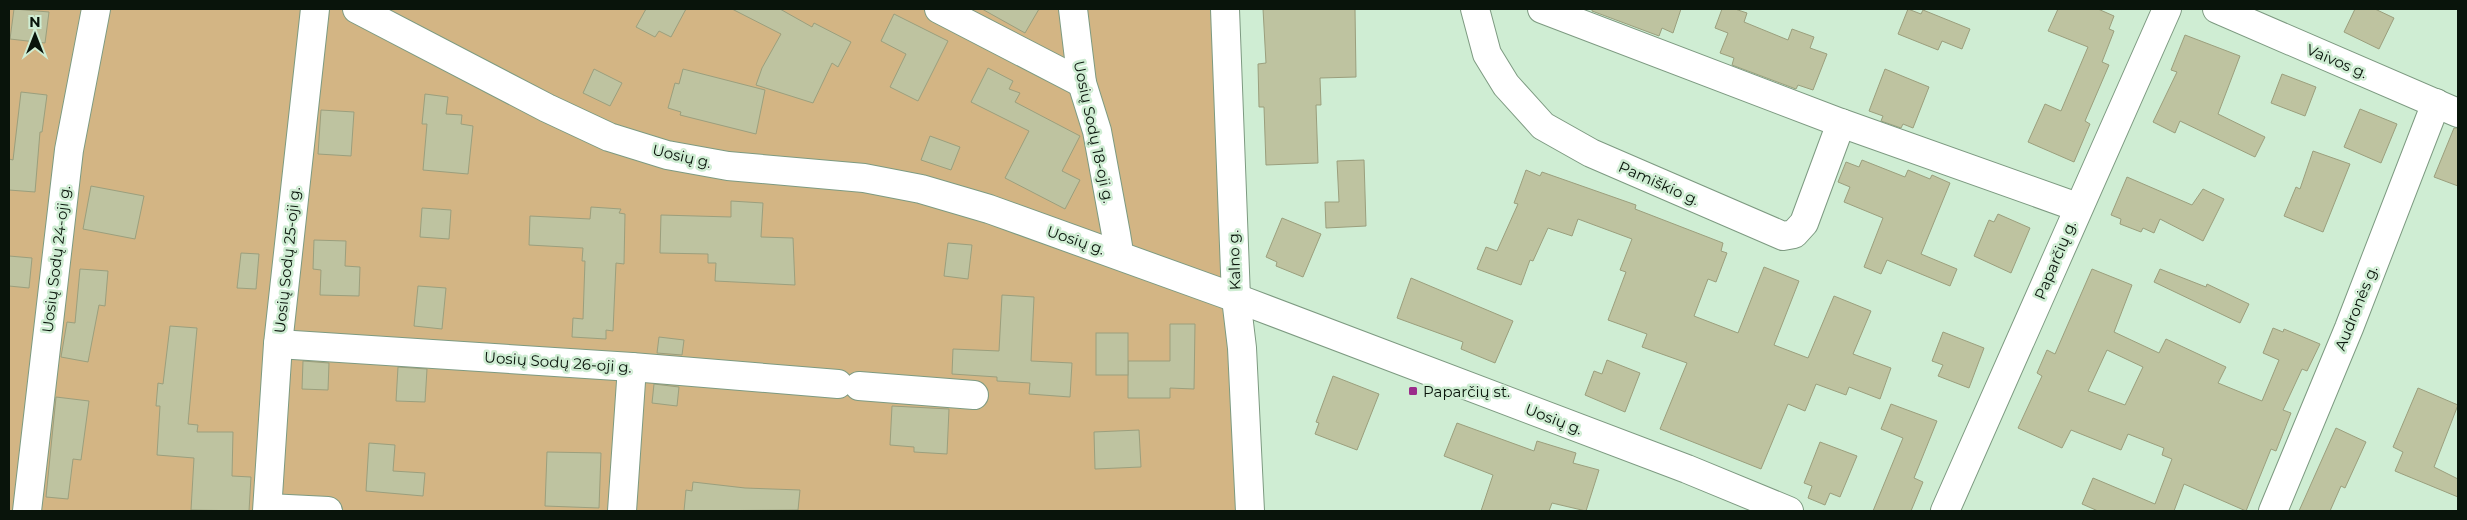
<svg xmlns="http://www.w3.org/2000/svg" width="2467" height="520" font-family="Montserrat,sans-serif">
  <rect width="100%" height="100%" fill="#cfedd3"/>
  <!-- green -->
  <path fill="#d3b584" d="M9,9h1213l23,502h-1236z"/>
  <!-- building -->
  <g fill="#bec3a0" stroke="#9b9f7d" fill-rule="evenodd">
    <path d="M14,9l35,3 -4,31 -35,-4z"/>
    <path d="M646,9h40l-15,28 -12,-6 -4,6 -19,-10z"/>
    <path d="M732,9h48l32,18 2,-4 37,19 -13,25 -6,-4 -19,40 -57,-18 6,-17 19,-34z"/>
    <path d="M982,9h57l-14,24z"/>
    <path d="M1263,9h92l1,68 -36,1 1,27h-5l2,58 -52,2 -2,-58h-5l-1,-43 8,-1z"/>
    <path d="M1592,9h89l-8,24 -11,-5 -3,8 -67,-25z"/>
    <path d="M1722,9h13l12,4 -3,9 44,18 4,-11 22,8 -4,11 17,6 -14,36 -15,-5 -2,4 -64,-24 2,-7 -14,-5 8,-20 -13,-5z"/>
    <path d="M1908,9l13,5 2,-4 47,19 -8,20 -20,-8 -4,9 -40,-16z"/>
    <path d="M2058,9h40l16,7 -5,13 5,2 -12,31 7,3 -24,56 5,3 -16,38 -46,-20 17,-38 16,7 27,-64 -40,-16z"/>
    <path d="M2355,9h20l19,9 -15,31 -35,-17z"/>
    <path d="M894,14l54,27 -30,60 -28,-14 16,-33 -25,-13z"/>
    <path d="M2185,35l55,21 -22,58 47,23 -10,20 -75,-36 -5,12 -22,-11 24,-50 -6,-2z"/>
    <path d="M988,68l25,13 -4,8 11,4 -5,9 65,34 -18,35 18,9 -15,29 -60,-31 24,-47 -58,-29z"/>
    <path d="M594,69l28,14 -12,23 -27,-13z"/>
    <path d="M683,69l82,21 -9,44 -76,-19 1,-3 -13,-4 7,-25 4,1z"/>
    <path d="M1885,69l44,18 -16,41 -10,-4 -2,4 -20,-7 2,-5 -14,-5z"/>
    <path d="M2282,74l34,13 -11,29 -34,-13z"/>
    <path d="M21,92l26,3 -5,37h-2l-5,60 -26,-2v-31l4,1z"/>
    <path d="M425,94l23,3 -2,17 16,1 -1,9 12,2 -5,48 -45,-4 4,-46h-5z"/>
    <path d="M2360,109l37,15 -16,39 -37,-16z"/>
    <path d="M321,110l33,2 -3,44 -33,-2z"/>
    <path d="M2454,128h4v58l-24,-9z"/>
    <path d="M930,136l30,11 -9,23 -30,-10z"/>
    <path d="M2313,151l37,13 -27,68 -39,-16 12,-29 4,2z"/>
    <path d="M1364,160l2,66 -40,2 -1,-26h14l-2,-41z"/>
    <path d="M1862,160l43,17 3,-7 22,9 2,-4 18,8 -29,71 36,15 -7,17 -63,-26 -6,14 -17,-7 19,-49 -39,-16 6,-15 -12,-5 8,-20 13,5z"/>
    <path d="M1526,170l14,6 2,-4 94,33 -1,4 88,34 -2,8 6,2 -11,29 -8,-3 -14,37 44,17 26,-66 35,14 -25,64 34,13 26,-62 37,15 -18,43 38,14 -11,31 -31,-12 -3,8 -30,-11 -11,27 -17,-7 -27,65 -101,-40 27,-66 -45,-16 5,-13 -39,-14 18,-48 -6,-2 12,-31 -54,-20 -6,17 -24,-8 -15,33 -3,-1 -9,25 -44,-16 9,-22 11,4 21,-47 -4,-1z"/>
    <path d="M2127,177l65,28 11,-16 21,10 -21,42 -43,-22 -6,14 -11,-5 -2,4 -21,-8 1,-5 -10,-4z"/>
    <path d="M91,186l53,10 -9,43 -52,-10z"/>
    <path d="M731,201l32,2 -2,34 32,1 2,47 -80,-4 1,-18h-8v-9l-48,-1 1,-38 70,2z"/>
    <path d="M591,207l30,2 -2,4 6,1 -1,50 -8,-1 -3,68 -7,-1v9l-34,-2 1,-19 10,1 2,-58h-3l1,-13 -54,-3 1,-29 60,3z"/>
    <path d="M422,208l29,2 -2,29 -29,-2z"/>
    <path d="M1998,214l32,14 -19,45 -37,-17 15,-36 5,2z"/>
    <path d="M1282,218l39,16 -18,43 -27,-11 1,-4 -11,-5z"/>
    <path d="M314,240l32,1 -1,25 15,1 -1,29 -39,-1 1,-25 -8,-1z"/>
    <path d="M948,243l24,2 -4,34 -24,-3z"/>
    <path d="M241,253l18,1 -3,35 -19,-1z"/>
    <path d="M9,256l23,2 -3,30 -20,-2z"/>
    <path d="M80,269l28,2 -3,35 -6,-1 -11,57 -27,-5 6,-35 8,1z"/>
    <path d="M2092,269l40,16 -18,47 45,21 7,-14 60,28 -8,16 44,18 17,-41 -16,-7 10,-25 10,4 1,-3 36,15 -13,27 -5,-2 -19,41 8,3 -15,38 -5,-2 -25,62 -62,-27 -10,27h-76l-16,-7 11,-26 62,26 17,-45 -10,-4 2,-7 -36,-14 -7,16 -50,-20 -9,18 -44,-20 24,-52 -5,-3 10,-23 8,4zM2107,350l36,17 -18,38 -37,-14z"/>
    <path d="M2160,269l46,18 1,-3 42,20 -9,19 -86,-41z"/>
    <path d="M1411,278l102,43 -18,42 -34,-14 2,-7 -66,-24z"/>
    <path d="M418,286l28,2 -4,41 -28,-3z"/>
    <path d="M1002,295l32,2 -3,64 41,2 -2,34 -41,-3 1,-11 -33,-2v-4l-45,-3 1,-25 46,2z"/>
    <path d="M1170,324h25l-1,65 -24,-1v10h-42v-37h42z"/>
    <path d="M170,326l27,2 -9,96 10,1 -1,7h36l-1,44 19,1 -2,34 -58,-1 3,-52 -37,-3 3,-49h-4l2,-23 5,1z"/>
    <path d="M1943,332l41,16 -15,40 -31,-12 5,-11 -11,-4z"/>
    <rect x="1096" y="333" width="32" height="42"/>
    <path d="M659,337l25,3 -2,15 -25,-2z"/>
    <path d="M1607,360l33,13 -15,39 -40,-17 9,-24 8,3z"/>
    <path d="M303,361l26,2 -1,27 -26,-1z"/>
    <path d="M398,367l29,2 -2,33 -29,-1z"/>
    <path d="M1333,376l46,18 -22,56 -42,-16 4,-11 -3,-1z"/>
    <path d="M654,384l25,3 -2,19 -25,-3z"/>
    <path d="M2418,388l40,17 -24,62 24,12v18l-63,-26 8,-19 -10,-5z"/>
    <path d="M56,397l33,4 -8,59 -8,-1 -5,40 -22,-2z"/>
    <path d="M1891,404l46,17 -23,57 9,4 -12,29h-38l30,-73 -22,-9z"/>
    <path d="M892,406l57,3 -2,45 -33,-2v-5l-24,-2z"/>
    <path d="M1457,423l77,28 3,-10 39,12 -3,10 26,7 -13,41 -34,-8 -3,8h-68l12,-36 -49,-19z"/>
    <path d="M2336,428l30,14 -21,46 -4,-2 -11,25h-31z"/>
    <path d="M1139,430l2,37 -46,2 -1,-37z"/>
    <path d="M1820,442l37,14 -17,41 -10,-4 -5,12 -17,-7 4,-12 -8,-3z"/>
    <path d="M369,443l26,2 -2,26 32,2 -2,23 -57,-5z"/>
    <path d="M547,452l54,1 -2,55 -54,-2z"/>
    <path d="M693,482l52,6 55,2 -2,20 -114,1 2,-21 6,1z"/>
  </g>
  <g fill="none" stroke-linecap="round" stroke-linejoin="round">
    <!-- minor casing -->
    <g stroke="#7d9a81" stroke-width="30">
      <g id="minor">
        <path d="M357,9l190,99 62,29 58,18 61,11 136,12 57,11 68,20 247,89 451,171 102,42"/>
        <path d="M939,9l143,74"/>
        <path d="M1073,9l9,74 15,48 19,103 2,12 -2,8"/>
        <path d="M1225,9l11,289 6,50 8,163"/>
        <path d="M1475,9l12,45 19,31 37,41 48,27 192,83 11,-2 10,-11 37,-100"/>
        <path d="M1542,9l299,114 236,84"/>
        <path d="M2217,9l241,104"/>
        <path d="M278,344l354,23 206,17"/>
        <path d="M859,386l115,9"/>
        <path d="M268,508l60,3"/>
        <path d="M27,511l42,-361 27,-141"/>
        <path d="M267,511l11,-167 37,-335"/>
        <path d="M622,511l10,-144"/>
        <path d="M1945,511c75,-167 147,-335 222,-502"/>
        <path d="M2273,511l76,-183 87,-225"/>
      </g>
    </g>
    <!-- minor -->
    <use href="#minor" stroke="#fff" stroke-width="28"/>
  </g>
  <!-- markers -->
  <rect fill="#9b2c8b" stroke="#cfedd3" stroke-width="2" x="1408" y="386" width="10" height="10" rx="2.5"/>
  <g text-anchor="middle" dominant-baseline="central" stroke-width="5" stroke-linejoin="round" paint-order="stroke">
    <!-- street labels -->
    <g font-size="15" fill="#09140b" stroke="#cfedd3">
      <text transform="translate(2337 61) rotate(23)">Vaivos g.</text>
      <text transform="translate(1094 132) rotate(78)">Uosių Sodų 18-oji g.</text>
      <text transform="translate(682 156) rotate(13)">Uosių g.</text>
      <text transform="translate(1659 183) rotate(24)">Pamiškio g.</text>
      <text transform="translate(1076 240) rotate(19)">Uosių g.</text>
      <text transform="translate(56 259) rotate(-83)">Uosių Sodų 24-oji g.</text>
      <text transform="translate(287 260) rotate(-84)">Uosių Sodų 25-oji g.</text>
      <text transform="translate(1234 260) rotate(-92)">Kalno g.</text>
      <text transform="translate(2055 260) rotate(-67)">Paparčių g.</text>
      <text transform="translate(2356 308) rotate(-68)">Audronės g.</text>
      <text transform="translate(558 362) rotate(4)">Uosių Sodų 26-oji g.</text>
      <text transform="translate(1554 419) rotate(21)">Uosių g.</text>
    </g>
    <!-- poi labels -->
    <g font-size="15" fill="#09140b" stroke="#cfedd3" text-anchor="start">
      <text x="1423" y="391">Paparčių st.</text>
    </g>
  </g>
  <!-- border -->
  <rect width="2467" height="520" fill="none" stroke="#09140b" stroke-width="20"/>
  <!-- north arrow -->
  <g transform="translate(35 35)" stroke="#cfedd3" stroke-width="4" paint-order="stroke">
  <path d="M0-4L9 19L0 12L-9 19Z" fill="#09140b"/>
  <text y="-8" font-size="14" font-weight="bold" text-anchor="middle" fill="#09140b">N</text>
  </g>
</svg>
